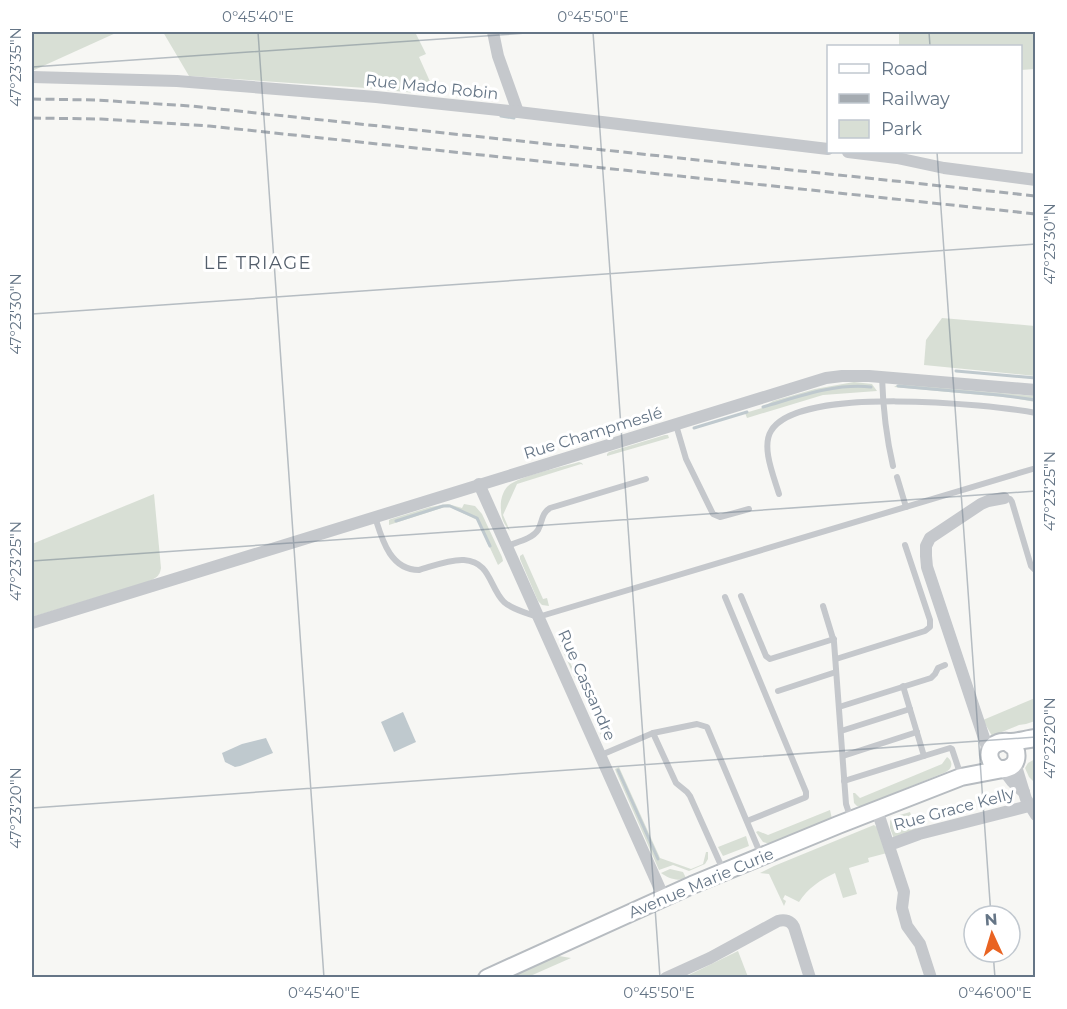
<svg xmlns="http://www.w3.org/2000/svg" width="1067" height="1009" font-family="Montserrat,sans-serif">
  <rect width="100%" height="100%" fill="#f7f7f4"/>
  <!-- green -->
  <g fill="#d8dfd5">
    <path d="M32,32h86l-86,39z"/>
    <path d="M163,32h252l11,22 -7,3 17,38 -70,-7 -177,-12z"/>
    <path d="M899,32h135l1,10v27l-14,1 -1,-24h-121z"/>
    <path d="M942,318l93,8v50l-111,-11 2,-25z"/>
    <path d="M854,382l18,2 5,7 -54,4 -76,23 -2,-5 17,-5 11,-7 42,-12z"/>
    <path d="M899,384l136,12v6l-21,-4 -120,-11z"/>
    <path d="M665,435h3l1,3 -62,18v1v-3l2,-2z"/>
    <path d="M579,462l3,1 1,2 -2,-1 -64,20 -14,31 7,16c-6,-6 -9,-13 -9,-21 -1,-8 1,-17 6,-23 10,-11 56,-20 72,-25z"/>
    <path d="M154,494l7,74c-1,8 -6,11 -14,14l-115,35v-73z"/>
    <path d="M448,504l14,4 2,-4 11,2 7,8 20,43 1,4 -5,4 -21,-45 -29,-14 -59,19v-5l2,-1 39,-12z"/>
    <path d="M523,554l20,45 4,-1 2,8 -7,-1 -4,-4 -18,-42v-3z"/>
    <path d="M559,639l1,2 46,99 -2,1 -9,-18 1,-2 -13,-29 -2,-1 -21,-46z"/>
    <path d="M1035,698v23l-9,3 -7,1 -27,11 -9,-16z"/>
    <path d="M947,757c6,4 6,11 -1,15l-84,34h-5l-3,-3 -1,-10h2l5,5 82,-34z"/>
    <path d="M1035,759v24l-6,-6 -4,-9 3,-5z"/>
    <path d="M619,767l41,91 31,11 12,-5 3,-12h2v7l-3,5 -16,7 -16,-6 -14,5 -43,-98 -1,-3z"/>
    <path d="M830,810l2,9 -62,25 -7,-2 -7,-10 2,-1 10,4z"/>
    <path d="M910,812l7,19 -23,8 -4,-11v-7l3,-4z"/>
    <path d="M874,825l5,4 8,24 -19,5 1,4 -20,6 8,26 -14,4 -8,-25c-15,7 -27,15 -36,29l-14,-7 -2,4 3,2 -2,5 -15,-32 -9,-1 14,-7z"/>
    <path d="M746,836l3,10 -26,10 -5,-9z"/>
    <path d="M670,869l13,3 3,6c-9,4 -18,0 -25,-5z"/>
    <path d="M738,951l10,26 -58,1 -1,-3z"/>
    <path d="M554,956h5l12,2 -43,19 -21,1z"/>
  </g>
  <!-- water -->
  <g fill="#bfc9ce">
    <path d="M403,712l13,30 -22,10 -13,-30z"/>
    <path d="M266,738l7,15 -33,13 -5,1 -10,-5 -3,-9 20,-9z"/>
  </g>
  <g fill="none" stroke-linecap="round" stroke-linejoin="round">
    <!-- stream -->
    <g stroke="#bfc9ce" stroke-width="3">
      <path d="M501,116l13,2"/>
      <path d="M956,371l80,7"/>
      <path d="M898,386l101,9 37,5"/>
      <path d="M763,407c35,-10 71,-24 108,-20"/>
      <path d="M694,428l53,-16"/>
      <path d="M396,521l47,-15h7l27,12 13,28"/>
      <path d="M618,770l40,89"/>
    </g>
    <!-- secondary casing -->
    <g stroke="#b7bcc1" stroke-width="20">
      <g id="secondary">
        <path d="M1007,742l8,6c3,8 2,17 -7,20 -16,7 -27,-19 -10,-25 4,-2 9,-1 14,-1 8,-1 16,-3 24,-4"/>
        <path d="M487,978l205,-93 146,-60 123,-48 42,-8"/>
      </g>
    </g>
    <!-- lane -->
    <g stroke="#c5c8cc" stroke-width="6">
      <path d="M882,377c1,31 4,59 11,89"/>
      <path d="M676,425l10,34 27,55 7,3 29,-8"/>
      <path d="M897,477l9,30"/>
      <path d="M779,494c-5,-17 -18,-47 -8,-63 27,-46 217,-27 265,-18"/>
      <path d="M1004,498l6,1 2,3 19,64 5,5"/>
      <path d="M375,517c7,22 15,53 44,53 14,-4 31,-11 45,-10 27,2 25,27 40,42 9,8 23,11 34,15l498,-149"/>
      <path d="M507,546c10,-4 25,-7 31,-16 5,-9 3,-16 12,-22l96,-29"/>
      <path d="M741,596l25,60 4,3 64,-20"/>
      <path d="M725,597l81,195v5l-2,1 -57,23"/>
      <path d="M823,606l11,36 12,162 5,15"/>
      <path d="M836,659l89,-28 5,-4v-7l-25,-75"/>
      <path d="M778,691l58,-19"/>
      <path d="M839,707l92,-29 4,-4 3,-6 7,-3"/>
      <path d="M841,731l69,-22"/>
      <path d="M653,733l44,-9 10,3 54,128"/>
      <path d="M601,755l52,-22 23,50 11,9 3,4 34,76"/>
      <path d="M843,756l74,-24"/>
      <path d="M924,756l26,-8 2,1 7,21"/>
      <path d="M844,781l80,-25 -21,-70"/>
    </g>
    <!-- street -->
    <g stroke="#c5c8cc" stroke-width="12">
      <path d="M493,32l5,24 20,56"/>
      <path d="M32,77l145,4 199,16 142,15 310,37"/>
      <path d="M848,152l49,6 47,10 92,12"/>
      <path d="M479,484l185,414"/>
      <path d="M32,623l794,-245 16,-2h27l167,14"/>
      <path d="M990,750l-4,-6 -59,-177 -1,-11v-10l4,-8 51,-34 7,-3 16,-3"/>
      <path d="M1015,763l11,36 10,16"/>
      <path d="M1004,769c5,10 11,17 20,23"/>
      <path d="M877,810l27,82 -2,16 5,18 13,18 11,34"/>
      <path d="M889,845l30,-11 110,-28"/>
      <path d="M666,978l44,-20 68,-37c7,-2 13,0 16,6l16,51"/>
    </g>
    <!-- secondary -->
    <use href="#secondary" stroke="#fff" stroke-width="16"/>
    <!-- rail -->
    <g stroke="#a5abb1" stroke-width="3" stroke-dasharray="9 4.5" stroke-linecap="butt">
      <path d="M32,99l64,1 95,6 845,90"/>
      <path d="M32,118l69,1 108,7 827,88"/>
    </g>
  </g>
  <!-- ticks -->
  <path fill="none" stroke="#657586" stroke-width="1.5" stroke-opacity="0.45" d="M258,32l66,946M593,32l67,946M929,32l1,14M32,67l509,-35M937,152l54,764M32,314l1004,-70M32,561l1004,-70M32,808l1004,-71M993,952l2,26"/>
  <g text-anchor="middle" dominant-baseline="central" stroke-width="6" stroke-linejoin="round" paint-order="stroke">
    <!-- street labels -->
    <g font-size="16" fill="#657586" stroke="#fff">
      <text transform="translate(432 87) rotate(6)">Rue Mado Robin</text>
      <text transform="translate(593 433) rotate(-17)">Rue Champmeslé</text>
      <text transform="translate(587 685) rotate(66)">Rue Cassandre</text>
      <text transform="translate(954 809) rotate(-15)">Rue Grace Kelly</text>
      <text transform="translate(701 883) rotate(-23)">Avenue Marie Curie</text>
    </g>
    <!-- neighbourhood labels -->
    <g font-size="18" letter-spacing="1.5" fill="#535e6b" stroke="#fff">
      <text x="258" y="263">LE TRIAGE</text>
    </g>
  </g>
  <!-- border -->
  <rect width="1067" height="1009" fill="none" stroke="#ffffff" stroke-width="66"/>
  <!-- legend -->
  <rect x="827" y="45" width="195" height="108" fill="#ffffff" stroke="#c1c8cf" stroke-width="1.5"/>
  <rect x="839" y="64" width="30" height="9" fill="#ffffff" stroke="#c1c8cf" stroke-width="1.5"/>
  <text x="881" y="75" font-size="18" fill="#657586">Road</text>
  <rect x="839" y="94" width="30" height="9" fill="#a5abb1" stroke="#c1c8cf" stroke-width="1.5"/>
  <text x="881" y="105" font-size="18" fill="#657586">Railway</text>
  <rect x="839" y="120" width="30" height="18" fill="#d8dfd5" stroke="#c1c8cf" stroke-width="1.5"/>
  <text x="881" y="135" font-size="18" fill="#657586">Park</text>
  <!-- north arrow -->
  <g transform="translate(992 934) rotate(356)"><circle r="28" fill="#ffffff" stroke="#c1c8cf" stroke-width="1.5"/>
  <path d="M0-4.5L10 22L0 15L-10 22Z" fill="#e96322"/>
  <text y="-9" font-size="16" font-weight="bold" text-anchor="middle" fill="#657586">N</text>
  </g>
  <rect x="33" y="33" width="1001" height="943" fill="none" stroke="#657586" stroke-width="2"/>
  <g font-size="15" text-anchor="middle" fill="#657586">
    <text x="258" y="22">0°45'40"E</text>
    <text x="593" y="22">0°45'50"E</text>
    <text transform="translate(16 67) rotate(-90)" y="5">47°23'35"N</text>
    <text transform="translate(1050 244) rotate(-90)" y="5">47°23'30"N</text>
    <text transform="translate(16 314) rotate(-90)" y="5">47°23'30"N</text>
    <text transform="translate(1050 491) rotate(-90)" y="5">47°23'25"N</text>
    <text transform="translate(16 561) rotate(-90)" y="5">47°23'25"N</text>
    <text transform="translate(1050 738) rotate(-90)" y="5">47°23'20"N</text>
    <text transform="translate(16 808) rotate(-90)" y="5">47°23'20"N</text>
    <text x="324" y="998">0°45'40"E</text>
    <text x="659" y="998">0°45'50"E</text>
    <text x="995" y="998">0°46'00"E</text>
  </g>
</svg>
